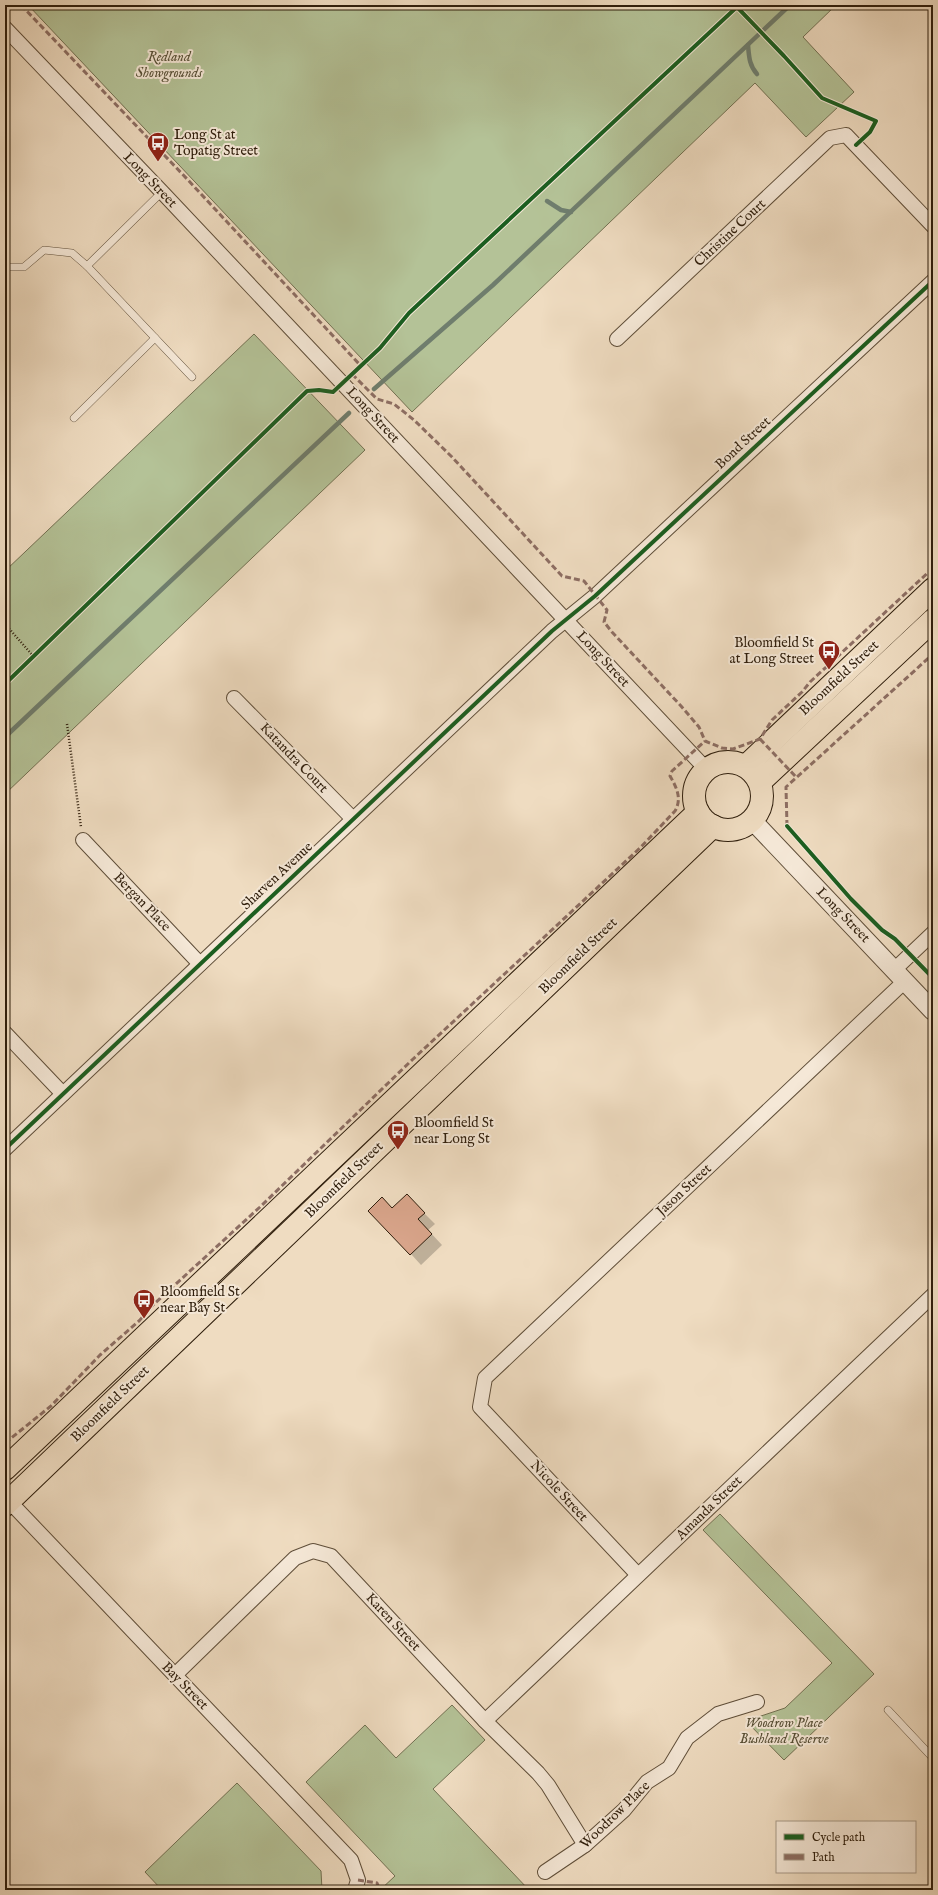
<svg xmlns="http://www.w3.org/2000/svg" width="938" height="1895" font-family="'IM FELL English',serif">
  <rect width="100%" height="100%" fill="#efdcc1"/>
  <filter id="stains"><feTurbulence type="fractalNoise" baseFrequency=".005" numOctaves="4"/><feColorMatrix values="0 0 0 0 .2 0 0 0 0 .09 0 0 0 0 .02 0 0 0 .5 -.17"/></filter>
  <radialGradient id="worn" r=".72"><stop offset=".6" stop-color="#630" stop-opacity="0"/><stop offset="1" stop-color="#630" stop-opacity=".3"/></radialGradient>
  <!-- green -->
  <g fill="#b4c297" stroke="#727052">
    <path d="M28,5h808l-33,32 51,55 -48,45 -51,-54 -343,329z"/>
    <path d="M254,334l111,116 -360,344v-223z"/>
    <path d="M720,1514l154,160 -90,86 -38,-39 39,-13 47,-45 -129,-133z"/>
    <path d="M452,1705l33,35 -52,49 96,101h-149l15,-14 -89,-94 59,-57 31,33z"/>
    <path d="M237,1783l84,88 1,19h-160l-17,-18z"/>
  </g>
  <!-- shadow -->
  <path fill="#0003" d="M417,1206l18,18 -7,6 14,15 -21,20 -10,-11z"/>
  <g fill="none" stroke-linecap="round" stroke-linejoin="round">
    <!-- stream -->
    <g stroke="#6f7d6d" stroke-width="4.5">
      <path d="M748,45c1,11 1,20 9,29"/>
      <path d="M547,201l14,9 10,2"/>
      <path d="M374,389l119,-104 297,-280"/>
      <path d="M5,737l344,-324"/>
    </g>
  </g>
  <!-- building -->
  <path fill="#d8a48a" stroke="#2f1e0c" d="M407,1194l18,19 -7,6 14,15 -22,21 -42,-44 14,-14 10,11z"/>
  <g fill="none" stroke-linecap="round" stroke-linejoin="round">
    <!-- service casing -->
    <g stroke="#5f4e39" stroke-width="8">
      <g id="service">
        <path d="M87,266l75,-74"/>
        <path d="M5,267h19l20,-17 28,3 15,13 105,111"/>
        <path d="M74,418l81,-80"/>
        <path d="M888,1710l45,48"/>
      </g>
    </g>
    <!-- minor casing -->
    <g stroke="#5f4e39" stroke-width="16">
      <g id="minor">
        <path d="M5,28l157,164 544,577"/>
        <path d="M617,339l213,-201 16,-3 87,91"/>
        <path d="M234,698l119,121"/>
        <path d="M83,840l117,124"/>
        <path d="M894,970l39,-37"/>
        <path d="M5,1033l58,61"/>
        <path d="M5,1149l547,-518 43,-35 338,-315"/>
        <path d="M9,1501l342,359 7,20 -3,10"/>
        <path d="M638,1575l-158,-168 5,-29 420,-397"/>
        <path d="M175,1675l120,-117 18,-7 18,5 154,165 53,52 10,12 37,60"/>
        <path d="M485,1721l448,-426"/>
        <path d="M545,1872l40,-27 39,-35 23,-28 22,-14 18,-30 31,-24 39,-12"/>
      </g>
    </g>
    <!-- tertiary casing -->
    <g stroke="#5f4e39" stroke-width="20">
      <path id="tertiary" d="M752,820l181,191"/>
    </g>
    <!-- trunk casing -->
    <g stroke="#2f1e0c" stroke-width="24">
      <g id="trunk">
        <circle cx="728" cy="796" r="34"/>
        <path d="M746,766l187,-177"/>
        <path d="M760,782l173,-162"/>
        <path d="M5,1469l693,-657"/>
        <path d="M5,1505l708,-679"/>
      </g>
    </g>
    <!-- path -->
    <g stroke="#2f1e0c" stroke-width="2.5" stroke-dasharray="1 2" stroke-linecap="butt">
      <path d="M352,374l28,-26 29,-35 330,-308"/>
      <path d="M5,624l29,33"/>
      <path d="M5,684l302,-293 12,-1 12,2"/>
      <path d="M67,724l14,103"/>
    </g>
    <!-- service -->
    <use href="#service" stroke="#f5e8d7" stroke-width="7"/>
    <!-- minor -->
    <use href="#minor" stroke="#f5e8d7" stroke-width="14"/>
    <!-- tertiary -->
    <use href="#tertiary" stroke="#f5e8d7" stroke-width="18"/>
    <!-- trunk -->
    <use href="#trunk" stroke="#efdcc1" stroke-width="22"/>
    <!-- quiet -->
    <g stroke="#8d6e63" stroke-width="3" stroke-dasharray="6 3" stroke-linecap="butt">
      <path d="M21,5l167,175 173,186"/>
      <path d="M352,374l25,25 17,5 20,16 38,37 110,119 22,5 23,29 -3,12 8,10 69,74 18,21 6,14 17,7 11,1 27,-10 12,-19 30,-28 8,-10 123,-114"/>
      <path d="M760,739l37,39"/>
      <path d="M787,826l-1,-39 147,-133"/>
      <path d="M5,1443l46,-37 49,-51 39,-34 15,-17 106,-97 152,-147 228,-212 35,-37c7,-12 2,-23 -5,-35l2,-5 33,-30"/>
      <path d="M358,1880l19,3 3,7"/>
    </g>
    <!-- cycleway casing -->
    <g stroke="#f5e8d7" stroke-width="6">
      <g id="cycleway">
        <path d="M737,7l47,49 38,42 54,23 -6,11 -14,13"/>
        <path d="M5,684l302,-293 12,-1 14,2 47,-44 29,-35 330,-308"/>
        <path d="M787,826l64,73 31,31 13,9 38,39"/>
        <path d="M5,1149l547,-518 43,-35 338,-315"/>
      </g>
    </g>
    <!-- cycleway -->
    <use href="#cycleway" stroke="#1b5e20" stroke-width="4"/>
  </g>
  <!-- icons -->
  <defs>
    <g id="bus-pin" transform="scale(1.15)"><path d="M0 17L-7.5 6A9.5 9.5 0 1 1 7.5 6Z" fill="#8f2418" stroke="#f5e8d7"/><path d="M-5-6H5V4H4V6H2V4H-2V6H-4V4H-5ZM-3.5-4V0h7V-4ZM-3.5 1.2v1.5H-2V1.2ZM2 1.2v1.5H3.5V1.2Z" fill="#fff"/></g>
  </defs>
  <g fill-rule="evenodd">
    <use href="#bus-pin" x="158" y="143"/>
    <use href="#bus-pin" x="829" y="651"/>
    <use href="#bus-pin" x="398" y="1131"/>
    <use href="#bus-pin" x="144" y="1300"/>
  </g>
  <g text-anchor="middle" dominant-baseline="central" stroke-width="4" stroke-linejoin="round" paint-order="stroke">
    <!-- park labels -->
    <g font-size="14" font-style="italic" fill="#574f36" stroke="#f5e8d7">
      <text x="169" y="57">Redland<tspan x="169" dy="16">Showgrounds</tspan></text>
      <text x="784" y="1723">Woodrow Place<tspan x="784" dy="16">Bushland Reserve</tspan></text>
    </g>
    <!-- poi labels -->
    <g font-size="14" fill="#2f1e0c" stroke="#f5e8d7" text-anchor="start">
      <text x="174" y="135">Long St at<tspan x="174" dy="16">Topatig Street</tspan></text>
      <text x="814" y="643" text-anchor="end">Bloomfield St<tspan x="814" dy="16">at Long Street</tspan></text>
      <text x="414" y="1123">Bloomfield St<tspan x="414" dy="16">near Long St</tspan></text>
      <text x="160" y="1292">Bloomfield St<tspan x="160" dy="16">near Bay St</tspan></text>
    </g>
    <!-- street labels -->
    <g font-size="14" fill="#2f1e0c" stroke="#f5e8d7">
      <text transform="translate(150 180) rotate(46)">Long Street</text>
      <text transform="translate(730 233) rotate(-43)">Christine Court</text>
      <text transform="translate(373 415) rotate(47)">Long Street</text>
      <text transform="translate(743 443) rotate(-43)">Bond Street</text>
      <text transform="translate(603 659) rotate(47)">Long Street</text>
      <text transform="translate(839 678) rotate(-43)">Bloomfield Street</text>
      <text transform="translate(294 758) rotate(46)">Katandra Court</text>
      <text transform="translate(277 876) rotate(-43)">Sharven Avenue</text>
      <text transform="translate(142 902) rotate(46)">Bergan Place</text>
      <text transform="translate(843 915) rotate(46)">Long Street</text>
      <text transform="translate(578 956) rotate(-44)">Bloomfield Street</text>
      <text transform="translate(344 1180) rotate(-44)">Bloomfield Street</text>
      <text transform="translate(684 1190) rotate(-43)">Jason Street</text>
      <text transform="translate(110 1404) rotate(-44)">Bloomfield Street</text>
      <text transform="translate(559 1491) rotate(47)">Nicole Street</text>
      <text transform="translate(709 1508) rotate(-44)">Amanda Street</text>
      <text transform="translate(393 1622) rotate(47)">Karen Street</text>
      <text transform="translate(185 1686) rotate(46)">Bay Street</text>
      <text transform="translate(615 1815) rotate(-44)">Woodrow Place</text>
    </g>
  </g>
  <!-- margin -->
  <rect width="938" height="1895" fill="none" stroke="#efdcc1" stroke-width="20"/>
  <rect x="6" y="6" width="926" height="1883" fill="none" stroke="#2f1e0c" stroke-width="2"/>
  <rect x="10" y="10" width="918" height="1875" fill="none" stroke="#2f1e0c"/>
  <!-- legend -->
  <rect x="776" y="1821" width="140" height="52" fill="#f5e8d7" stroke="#a69786"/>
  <rect x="784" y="1834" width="20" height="6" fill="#1b5e20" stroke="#a69786"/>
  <text x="812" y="1841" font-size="12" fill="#2f1e0c">Cycle path</text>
  <rect x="784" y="1854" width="20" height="6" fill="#8d6e63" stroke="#a69786"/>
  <text x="812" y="1861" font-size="12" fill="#2f1e0c">Path</text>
  <rect width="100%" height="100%" filter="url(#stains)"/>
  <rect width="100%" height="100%" fill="url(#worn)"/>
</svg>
